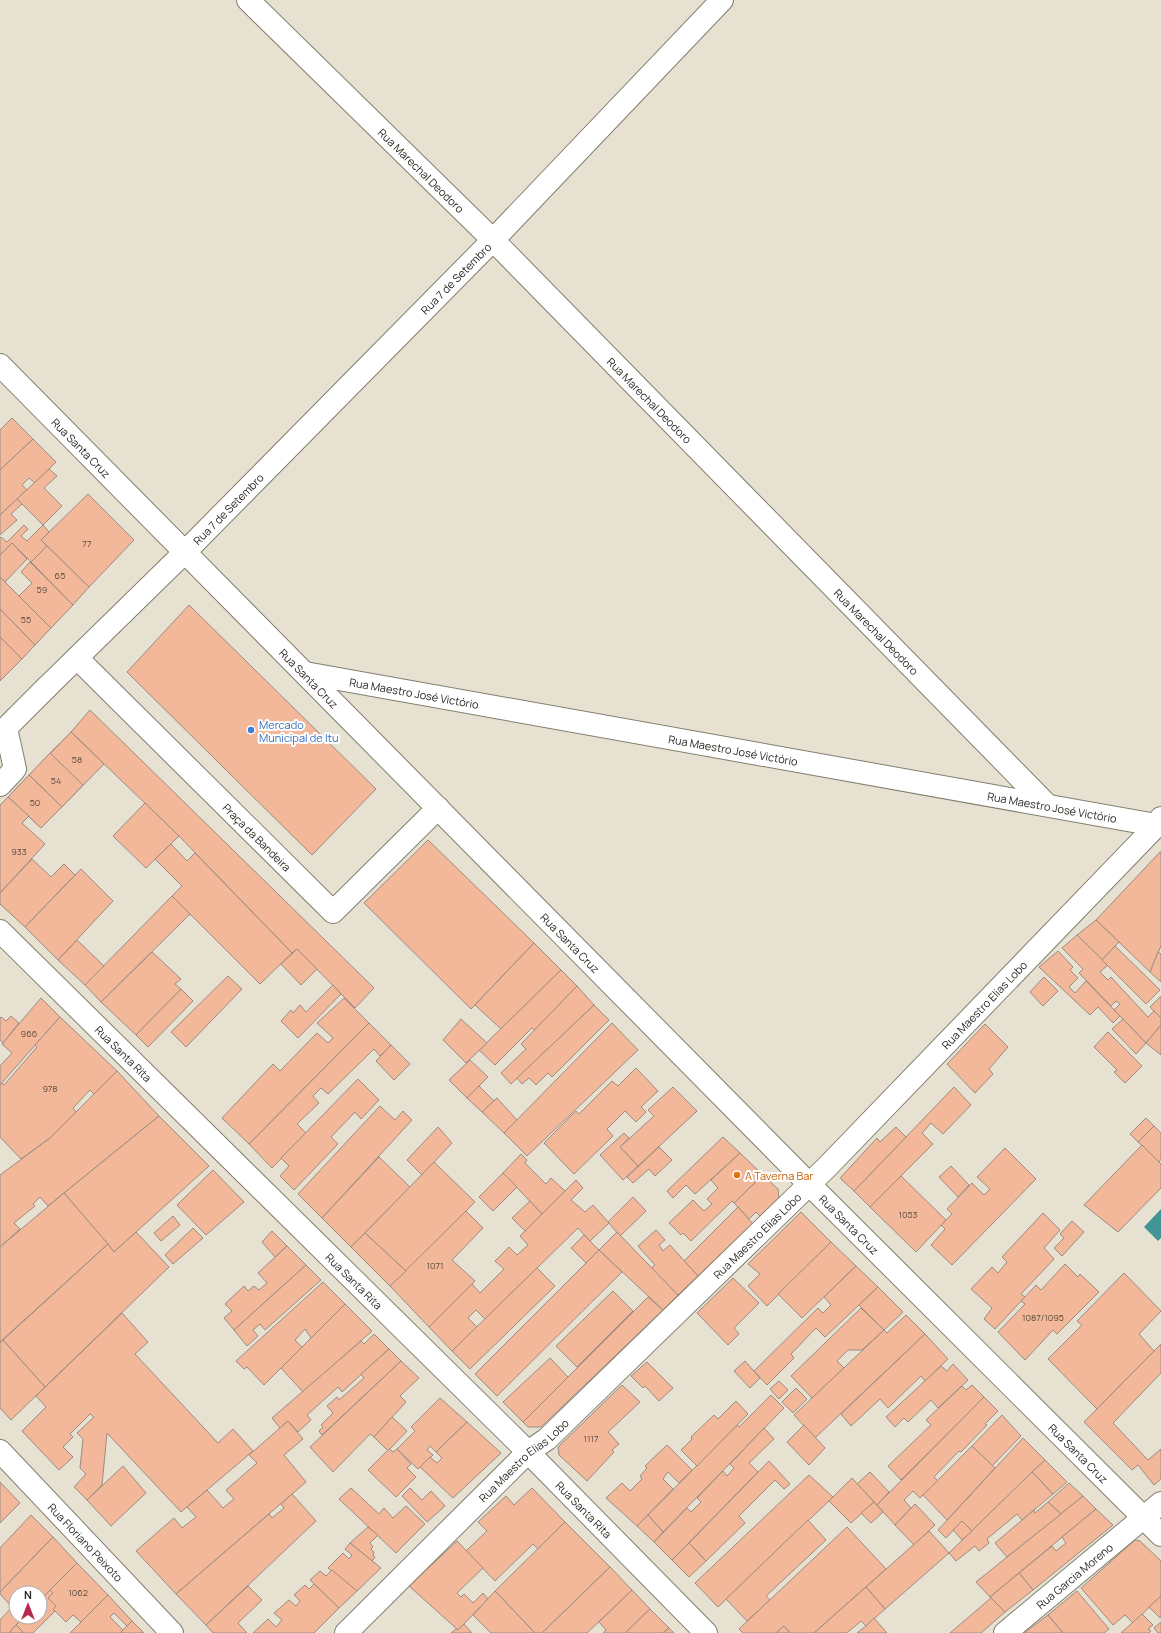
<svg xmlns="http://www.w3.org/2000/svg" width="1161" height="1633" font-family="Manrope,sans-serif">
  <rect width="100%" height="100%" fill="#e6e1d0"/>
  <!-- water -->
  <path fill="#419597" d="M1161,1209v29l-3,3 -14,-14z"/>
  <!-- building -->
  <g fill="#f3b899" stroke="#9c8b83">
    <path d="M12,418l21,21 -33,31v-40z"/>
    <path d="M33,439l23,23 -21,21 -6,-5 -7,7 5,5 -27,25v-45z"/>
    <path d="M49,469l8,7 -13,12 18,18 -19,19 -26,-26z"/>
    <path d="M88,494l46,46 -45,47 -48,-47z"/>
    <path d="M17,499l5,5 -11,10 6,6 -17,15v-20z"/>
    <path d="M24,525l4,4 -7,7 6,5 16,-16 6,7 -8,8 6,6 -16,16 -19,-19 -12,12v-17l1,-1 6,5z"/>
    <path d="M12,543l15,16 -22,23 -5,-5v-22z"/>
    <path d="M47,546l42,41 -16,18 -42,-43z"/>
    <path d="M30,562l43,43 -22,23 -32,-32 13,-13 -11,-11z"/>
    <path d="M0,577l51,51 -16,17 -35,-36z"/>
    <path d="M189,605l187,184 -64,66 -185,-183z"/>
    <path d="M0,609l35,36 -13,14 -22,-22z"/>
    <path d="M0,637l22,22 -22,22z"/>
    <path d="M90,710l284,278 -19,20 -58,-59 -5,4 -113,-117 -108,-104z"/>
    <path d="M71,732l33,32 -21,21 -33,-32z"/>
    <path d="M71,732l33,32 -63,64 -33,-31z"/>
    <path d="M50,753l33,32 -21,22 -33,-32z"/>
    <path d="M29,775l33,32 -21,21 -33,-31z"/>
    <path d="M8,797l21,19 -7,7 23,21 -45,49v-88z"/>
    <path d="M145,803l34,33 -33,32 -33,-32z"/>
    <path d="M428,840l106,103 -63,66 -107,-106z"/>
    <path d="M171,844l16,17 8,-8 97,100 -32,31 -88,-88 10,-10 -27,-27z"/>
    <path d="M1160,852h1v94l-11,26 -54,-52z"/>
    <path d="M32,859l19,18 13,-13 11,11 -50,52 -25,-23v-11z"/>
    <path d="M81,869l32,32 -55,59 -33,-33z"/>
    <path d="M172,896l18,18 -89,88 -16,-17z"/>
    <path d="M1096,920l23,22 -17,18 -25,-25z"/>
    <path d="M1077,935l31,30 -8,7 8,8 3,-3 37,40 6,-6 7,7v7l-15,18 -32,-33 6,-6 -4,-3 -5,5 -32,-33 4,-4 -21,-21z"/>
    <path d="M77,940l27,26 -19,19 -27,-25z"/>
    <path d="M534,943l27,27 -60,59 -26,-24z"/>
    <path d="M1115,946l45,44 -14,14 -44,-44z"/>
    <path d="M297,949l20,20 -16,16 -20,-21z"/>
    <path d="M1058,951l15,16 -3,3 8,8 -9,9 6,6 11,-12 34,35 -7,7 -15,-16 -8,8 -51,-48z"/>
    <path d="M152,952l29,27 -6,5 6,5 -45,46 -35,-33z"/>
    <path d="M1158,952l3,2v28l-11,-10z"/>
    <path d="M561,970l16,16 -42,44 -3,-2 -37,37 -16,-15z"/>
    <path d="M228,976l14,13 -56,58 -15,-15z"/>
    <path d="M1044,977l14,14 -15,15 -13,-14z"/>
    <path d="M333,985l8,9 -43,44 -17,-17 10,-11 2,3 7,-8 6,7z"/>
    <path d="M577,986l17,19 -83,79 -10,-11 25,-24 -5,-5z"/>
    <path d="M181,989l12,12 -45,46 -12,-12z"/>
    <path d="M1161,996v22l-11,-11z"/>
    <path d="M41,998l19,19 -60,68v-19l12,-13 -10,-9z"/>
    <path d="M344,998l25,25 -120,121 -27,-26 51,-54 7,7 37,-38 11,10 5,-5 -16,-15z"/>
    <path d="M594,1005l15,15 -57,57 -4,-4 -12,12 -7,-7 -7,6 -5,-6z"/>
    <path d="M11,1016l8,7 -16,20 -3,-3v-22l1,-1 5,4z"/>
    <path d="M60,1017l57,54 -23,23 -4,-4 -17,18 3,4 -26,26 -29,21 -21,-22v-52l2,-2 2,2 33,-38 -2,-2z"/>
    <path d="M461,1019l26,24 -21,20 -23,-23z"/>
    <path d="M1123,1019l23,24 -10,11 -24,-25z"/>
    <path d="M369,1023l22,22 -11,11 -6,-7 -46,45 -7,-6 -8,8 6,7 -22,21 9,9 -34,35 -23,-24z"/>
    <path d="M612,1023l26,27 -111,106 -23,-23z"/>
    <path d="M985,1024l23,23 -19,22 4,5 -18,19 -28,-29z"/>
    <path d="M1161,1025v30l-15,-12z"/>
    <path d="M1108,1032l34,34 -17,17 -11,-11 3,-2 -23,-23z"/>
    <path d="M391,1045l19,19 -16,16 -18,-19z"/>
    <path d="M470,1060l18,17 -21,21 -18,-18z"/>
    <path d="M636,1068l22,23 -17,16 5,5 -10,10 -11,-11 -18,18 6,7 -39,38 -30,-31 32,-32 3,3 33,-33 6,5z"/>
    <path d="M117,1071l42,45 -111,90 -8,-9 -7,7 2,2 -21,17 6,6 -20,18v-72l50,-37z"/>
    <path d="M358,1079l21,21 -18,19 -6,-7 -24,25 7,7 -44,46 -14,-14 9,-10 -8,-8z"/>
    <path d="M479,1086l15,15 -12,11 -15,-14z"/>
    <path d="M673,1087l24,24 -59,55 -18,-19 34,-31 -6,-6z"/>
    <path d="M954,1087l17,18 -28,29 -12,-11 -9,10 11,11 -63,63 -16,-16z"/>
    <path d="M497,1098l20,22 -13,13 -22,-21z"/>
    <path d="M380,1106l15,14 8,-9 9,9 -90,98 -24,-24z"/>
    <path d="M159,1116l50,50 -95,86 -50,-59z"/>
    <path d="M1146,1118l8,8 -16,16 -8,-8z"/>
    <path d="M1154,1126l7,7v26l-2,3 -21,-20z"/>
    <path d="M438,1127l14,16 -30,32 -15,-15z"/>
    <path d="M896,1127l10,10 -52,54 -13,-12v-2l36,-39 3,4z"/>
    <path d="M624,1133l5,5 -9,9 18,19 -15,14 -23,-25z"/>
    <path d="M723,1137l17,16 -45,41 -9,-9 -13,13 -6,-7z"/>
    <path d="M1142,1145l19,19v24l-43,44 -34,-27z"/>
    <path d="M659,1147l13,13 -17,16 -6,-7 -16,14 -6,-6z"/>
    <path d="M1005,1148l31,31 -84,86 -21,-20 14,-16 -4,-4 11,-11 -5,-5 25,-26 12,12 6,-6 -13,-12z"/>
    <path d="M740,1153l23,22 -29,28 -2,-2 -41,40 -8,-8 -2,2 -12,-12 24,-23 11,11 8,-7 -5,-5 11,-11 -7,-8z"/>
    <path d="M521,1154l6,6 -2,3 21,21 5,-6 14,13 -23,23 -39,-41z"/>
    <path d="M379,1157l31,30 -59,60 -29,-29z"/>
    <path d="M434,1162l41,40 -69,69 -41,-38z"/>
    <path d="M951,1166l18,19 -11,12 -19,-20z"/>
    <path d="M213,1170l31,32 -38,33 -29,-30z"/>
    <path d="M503,1173l14,14 -24,24 -14,-14z"/>
    <path d="M763,1175l15,14 1,10 -19,17 -4,-4 -7,7 -15,-16z"/>
    <path d="M901,1176l45,44 -30,32 -46,-45z"/>
    <path d="M576,1180l7,8 -12,12 14,12 8,-7 16,18 -19,18 -12,-13 -93,91 -9,-9 -8,8 9,9 -25,24 -23,-24 43,-43 8,9 24,-24 -9,-8 14,-14 8,8 11,-10 -8,-9z"/>
    <path d="M64,1193l44,51 -108,98v-95z"/>
    <path d="M633,1197l13,14 -26,25 -12,-14z"/>
    <path d="M530,1201l12,13 -17,17 -13,-13z"/>
    <path d="M738,1207l15,17 -55,52 -14,-15z"/>
    <path d="M466,1211l17,17 -31,32 23,21 -46,46 -39,-41z"/>
    <path d="M801,1212l30,30 -64,64 -19,-20 12,-12 -12,-10z"/>
    <path d="M1043,1213l17,17 -16,18 10,11 -33,35 4,3 -30,32 -11,-10 8,-11 -21,-19 21,-22 6,6 9,-11 -5,-5z"/>
    <path d="M173,1216l7,9 -19,16 -7,-8z"/>
    <path d="M1072,1221l12,11 -22,24 -8,-8 10,-10 -4,-4z"/>
    <path d="M193,1228l10,10 -30,26 -8,-9z"/>
    <path d="M656,1230l9,10 -6,5 4,6 7,-6 28,31 -20,19 -27,-27 4,-3 -17,-19z"/>
    <path d="M272,1231l15,15 -12,11 -13,-15z"/>
    <path d="M136,1232l33,35 -124,120 -42,-47 105,-96 6,8z"/>
    <path d="M617,1232l61,63 -15,15 -64,-60z"/>
    <path d="M365,1233l41,38 -16,15 -39,-39z"/>
    <path d="M584,1235l15,15 -13,13 -15,-15z"/>
    <path d="M831,1242l25,24 -54,52 -24,-24z"/>
    <path d="M287,1246l19,19 -72,65 -10,-12 8,-7 -7,-7 19,-18 4,5 6,-5 5,4 8,-7 -9,-10z"/>
    <path d="M599,1250l23,22 -125,124 -22,-22z"/>
    <path d="M1065,1264l13,13 2,-3 19,18 -42,42 -4,-4 -28,30 -27,-28 27,-28 -4,-3 15,-16 5,5z"/>
    <path d="M306,1265l15,15 -56,50 -5,-6 -7,6 5,6 -11,10 -13,-16z"/>
    <path d="M856,1266l22,21 -53,50 -9,-9 -25,26 3,4 -27,27 -13,-14 64,-63 5,5 8,-8 -7,-8z"/>
    <path d="M537,1268l18,18 -85,83 -18,-18z"/>
    <path d="M1124,1273l37,38 -22,23 15,17 -57,58 -49,-50 34,-34 -5,-4z"/>
    <path d="M733,1278l26,25 -25,25 5,6 -11,11 -31,-32z"/>
    <path d="M323,1282l22,22 -34,34 -6,-9 -10,11 7,7 -38,38 -17,-18 -3,2 -8,-8z"/>
    <path d="M878,1287l25,25 -19,18 -25,-25z"/>
    <path d="M613,1291l20,20 -56,56 -21,-21z"/>
    <path d="M648,1297l15,13 -122,117h-13l-5,-5z"/>
    <path d="M345,1304l27,27 -69,61 -22,-24z"/>
    <path d="M861,1308l23,22 -22,20h-14l-11,11 7,7 -32,30 -21,-22z"/>
    <path d="M122,1313l26,29 -13,12 83,89 15,-14 20,22 -72,61 -74,-79 -5,52 -15,15 -13,-13 12,-13 -6,-6 3,-29 -6,-6 17,-16 -4,-3 -20,20 3,3 -10,10 10,10 -14,13 -37,-39 24,-24 -10,-11z"/>
    <path d="M906,1315l19,19 -110,104 -21,-23 90,-85 3,3z"/>
    <path d="M374,1334l15,15 -47,43 -4,-5 -31,28 4,5 -13,12 -10,-11 -8,7 -8,-10 89,-77 3,3z"/>
    <path d="M925,1334l23,25 -23,22 -4,-5 -33,32 -8,-9 -29,27 -10,-12z"/>
    <path d="M3,1340l42,47 -34,33 -11,-12v-66z"/>
    <path d="M1161,1344v29l-48,50 35,37 13,-11v30l-7,6 -16,-20 -6,5 -48,-48z"/>
    <path d="M389,1349l12,12 -79,74 -3,-4 4,-4 -2,-2 12,-12 -6,-7 10,-9 2,3 25,-22 -3,-4z"/>
    <path d="M550,1358l18,19 -45,45 -20,-20z"/>
    <path d="M401,1361l18,17 -19,18 6,6 -32,35 -4,-3 -37,38 -23,-25z"/>
    <path d="M745,1361l15,17 -10,10 -16,-17z"/>
    <path d="M647,1362l26,26 -14,13 -14,-15 -2,2 -12,-12z"/>
    <path d="M953,1364l15,16 -30,28 -7,-8 -23,22 -4,-4 -9,9 -9,-10 55,-51 6,5z"/>
    <path d="M779,1381l9,9 -9,9 -9,-10z"/>
    <path d="M622,1385l18,17 -32,30 11,12 -7,6 2,2 -27,29 -28,-26 -1,-8z"/>
    <path d="M972,1385l12,12 -83,83 -13,-14 43,-41 -5,-5 36,-34 4,4z"/>
    <path d="M796,1388l11,11 -14,14 -11,-11z"/>
    <path d="M771,1395l13,13 -121,124 -15,-17 89,-90 2,2z"/>
    <path d="M984,1397l14,14 -13,13 2,1 -26,27 -2,-1 -25,26 4,4 -18,17 -7,-7 -9,9 7,8 -16,17 -18,-20z"/>
    <path d="M440,1398l27,24 -31,30 -6,-6 -3,4 6,5 -15,14 -21,-20 18,-18 -4,-4z"/>
    <path d="M736,1401l12,13 -51,52 -16,-16 11,-11 -1,-2 23,-22 4,4z"/>
    <path d="M1002,1415l19,21 -29,30 -20,-20z"/>
    <path d="M392,1417l15,14 -19,20 -14,-14z"/>
    <path d="M288,1421l15,18 -19,16 22,27 -130,112 -40,-43 38,-33 8,10 14,-11 -9,-10 20,-17 16,18 11,-9 -8,-9 31,-27 -8,-8z"/>
    <path d="M467,1422l34,31 -48,45 -33,-31 10,-10 7,6 5,-5 -6,-6z"/>
    <path d="M804,1425l21,23 -16,17 -22,-23z"/>
    <path d="M764,1428l10,11 -25,24 9,9 -86,88 -18,-18 33,-34 4,4 10,-10 -4,-4 26,-27 4,5 7,-8 -4,-4z"/>
    <path d="M1023,1438l22,22 -73,71 -10,-10 -16,17 -8,-8z"/>
    <path d="M667,1445l25,25 -13,13 -11,-11 -5,7 10,10 -36,37 -31,-28 16,-15 8,8 12,-12 -2,-3 7,-8 -2,-2z"/>
    <path d="M972,1446l23,22 -48,52 -24,-25z"/>
    <path d="M389,1449l4,3 4,-3 14,15 -4,4 9,9 -20,20 -28,-27z"/>
    <path d="M1045,1460l22,22 -14,12 -21,-22z"/>
    <path d="M769,1461l21,23 -6,5 -9,-9 -36,36 6,7 -39,38 -17,-18z"/>
    <path d="M123,1466l23,27 -35,33 -24,-26z"/>
    <path d="M870,1472l19,20 -12,13 -20,-21z"/>
    <path d="M1032,1472l21,22 -31,26 -5,-6 -30,25 2,4 -10,8 -4,-5 -19,15 -7,-8z"/>
    <path d="M809,1475l24,22 -115,110 -23,-24z"/>
    <path d="M852,1478l22,24 -23,21 -22,-22z"/>
    <path d="M0,1482l20,21 -20,20z"/>
    <path d="M1069,1483l14,13 -22,18 -13,-12z"/>
    <path d="M351,1488l28,26 5,-6 9,10 13,-12 19,18 -29,29 -57,-54z"/>
    <path d="M410,1488l12,12 9,-9 14,15 -18,16 -25,-26z"/>
    <path d="M532,1488l33,34 -27,27 -5,-5 -38,37 -29,-30 21,-20 -9,-9 28,-26 8,9z"/>
    <path d="M292,1494l24,27 -110,104 -30,-31 93,-80 3,4 12,-10 -3,-4z"/>
    <path d="M1083,1496l13,13 -106,88 -14,-15z"/>
    <path d="M874,1502l9,10 -12,11 -10,-10z"/>
    <path d="M1048,1502l13,12 -54,43 -12,-14 39,-33 1,3z"/>
    <path d="M915,1504l20,21 -21,20 -19,-20z"/>
    <path d="M1096,1509l17,16 -80,65 -14,-17 33,-27 4,5 10,-8 -4,-6z"/>
    <path d="M31,1515l22,22 -53,55v-44z"/>
    <path d="M648,1515l15,17 -9,10 -17,-16z"/>
    <path d="M808,1520l18,20 -60,56 4,4 -23,21 -21,-22z"/>
    <path d="M962,1521l10,10 -10,9 -9,-10z"/>
    <path d="M565,1522l45,45 -68,66h-7l-40,-42z"/>
    <path d="M368,1527l10,8 -8,8 3,4 -2,2 3,3 -1,3 2,2 -3,4 -22,-18z"/>
    <path d="M847,1527l39,42 -72,64h-24l-6,-7 -8,7h-33l-4,-4z"/>
    <path d="M929,1531l20,22 -64,56 -19,-22z"/>
    <path d="M53,1537l24,26 -37,38v-8h-24v24h8l-15,16h-9v-13l12,-13 -12,-13v-2z"/>
    <path d="M1135,1540l5,1 21,20v35l-28,27 -8,-8 -12,10 -32,-37z"/>
    <path d="M457,1541l26,27 -26,25 4,4 3,-3 9,9 10,-10 5,6 -30,31 -49,-44z"/>
    <path d="M350,1543l31,25 -24,23 -29,-23 15,-15 6,6 3,-4 -7,-6z"/>
    <path d="M689,1543l17,18 -17,16 -17,-17z"/>
    <path d="M77,1563l31,32 -27,27 -8,-7 -7,7 -13,-13 3,-3 -8,-8 5,-5 -3,-3z"/>
    <path d="M610,1567l22,23 -45,43h-45z"/>
    <path d="M332,1570l25,21 -18,17 -29,-28 10,-9 6,5z"/>
    <path d="M1019,1573l14,17 -28,22 -15,-15z"/>
    <path d="M314,1584l25,24 -25,25h-61l15,-14 8,8 6,-7 -8,-7 15,-13 7,6 4,-5 -6,-6 11,-10 4,4z"/>
    <path d="M248,1586l14,14 -24,23 9,10h-34l-7,-8z"/>
    <path d="M866,1587l19,22 -19,17 -5,-5 -14,12h-33z"/>
    <path d="M50,1590l3,3 -5,5 8,8 -3,3 2,2 -22,22h-9l-8,-8 8,-8h16v-16z"/>
    <path d="M632,1590l18,19 -25,24h-22l3,-3 -7,-8z"/>
    <path d="M495,1591l40,42h-44l-18,-18z"/>
    <path d="M1077,1591l32,38 -5,4h-41l-15,-18z"/>
    <path d="M108,1595l24,26 -5,5 -13,-13 -4,4 13,13 -3,3h-50z"/>
    <path d="M1161,1596v21l-1,1 -11,-11z"/>
    <path d="M991,1598l14,14 -24,21h-31z"/>
    <path d="M650,1609l19,19 -6,5h-38z"/>
    <path d="M1142,1614l11,11 -5,4 3,2 -2,2h-28z"/>
    <path d="M1048,1615l15,18h-39z"/>
    <path d="M874,1618l13,15h-30l9,-7z"/>
    <path d="M132,1621l12,12h-24z"/>
    <path d="M1161,1622v11h-3l-4,-5z"/>
    <path d="M464,1624l8,9h-21l5,-4 2,1z"/>
    <path d="M16,1625l8,8h-15z"/>
    <path d="M784,1626l6,7h-14z"/>
    <path d="M669,1628l5,5h-11z"/>
  </g>
  <g fill="none" stroke-linecap="round" stroke-linejoin="round">
    <!-- pedestrian casing -->
    <g stroke="#837f6f" stroke-width="24">
      <path id="pedestrian" d="M0,785l15,-16 -9,-41 40,-40"/>
    </g>
    <!-- minor casing -->
    <g stroke="#837f6f" stroke-width="24">
      <g id="minor">
        <path id="s1" d="M248,0l245,240 554,565"/>
        <path id="s2" d="M77,658l256,254 105,-104"/>
        <path d="M46,688l139,-136"/>
        <path id="s3" d="M346,1633l182,-181 19,-13 280,-272 330,-342 4,-7"/>
      </g>
    </g>
    <!-- tertiary casing -->
    <g stroke="#837f6f" stroke-width="24">
      <g id="tertiary">
        <path id="s4" d="M0,365l809,819 352,351"/>
        <path id="s5" d="M185,552l308,-312 229,-240"/>
        <path id="s6" d="M305,673l856,153"/>
        <path id="s7" d="M0,931l528,521 178,181"/>
      </g>
    </g>
    <!-- secondary casing -->
    <g stroke="#837f6f" stroke-width="24">
      <g id="secondary">
        <path id="s8" d="M0,1451l172,182"/>
        <path id="s9" d="M1005,1633l156,-130"/>
      </g>
    </g>
    <!-- pedestrian -->
    <use href="#pedestrian" stroke="#fff" stroke-width="22"/>
    <!-- minor -->
    <use href="#minor" stroke="#fff" stroke-width="22"/>
    <!-- tertiary -->
    <use href="#tertiary" stroke="#fff" stroke-width="22"/>
    <!-- secondary -->
    <use href="#secondary" stroke="#fff" stroke-width="22"/>
  </g>
  <!-- markers -->
  <circle fill="#3f7fe0" stroke="#fff" stroke-width="1.5" cx="251" cy="730" r="4"/>
  <circle fill="#e8710a" stroke="#fff" stroke-width="1.5" cx="737" cy="1175" r="4"/>
  <g text-anchor="middle" dominant-baseline="central" stroke-width="4" stroke-linejoin="round" paint-order="stroke">
    <!-- number labels -->
    <g font-size="9" fill="#5d4d40">
      <text x="87" y="543">77</text>
      <text x="60" y="575">65</text>
      <text x="42" y="589">59</text>
      <text x="26" y="619">55</text>
      <text x="77" y="759">58</text>
      <text x="56" y="780">54</text>
      <text x="35" y="802">50</text>
      <text x="19" y="851">933</text>
      <text x="29" y="1033">966</text>
      <text x="50" y="1088">978</text>
      <text x="908" y="1214">1053</text>
      <text x="435" y="1265">1071</text>
      <text x="1043" y="1317">1087/1095</text>
      <text x="591" y="1438">1117</text>
      <text x="78" y="1592">1062</text>
    </g>
    <!-- street labels -->
    <g font-size="11" fill="#2b2923" stroke="#fff">
      <text stroke="none"><textPath href="#s1" startOffset="243">Rua Marechal Deodoro</textPath></text>
      <text stroke="none"><textPath href="#s5" startOffset="385">Rua 7 de Setembro</textPath></text>
      <text stroke="none"><textPath href="#s1" startOffset="567">Rua Marechal Deodoro</textPath></text>
      <text stroke="none"><textPath href="#s4" startOffset="116">Rua Santa Cruz</textPath></text>
      <text stroke="none"><textPath href="#s5" startOffset="61">Rua 7 de Setembro</textPath></text>
      <text stroke="none"><textPath href="#s1" startOffset="891">Rua Marechal Deodoro</textPath></text>
      <text stroke="none"><textPath href="#s4" startOffset="440">Rua Santa Cruz</textPath></text>
      <text stroke="none"><textPath href="#s6" startOffset="111">Rua Maestro José Victório</textPath></text>
      <text stroke="none"><textPath href="#s6" startOffset="435">Rua Maestro José Victório</textPath></text>
      <text stroke="none"><textPath href="#s6" startOffset="759">Rua Maestro José Victório</textPath></text>
      <text stroke="none"><textPath href="#s2" startOffset="254">Praça da Bandeira</textPath></text>
      <text stroke="none"><textPath href="#s4" startOffset="812">Rua Santa Cruz</textPath></text>
      <text stroke="none"><textPath href="#s3" startOffset="896">Rua Maestro Elias Lobo</textPath></text>
      <text stroke="none"><textPath href="#s7" startOffset="174">Rua Santa Rita</textPath></text>
      <text stroke="none"><textPath href="#s4" startOffset="1208">Rua Santa Cruz</textPath></text>
      <text stroke="none"><textPath href="#s3" startOffset="572">Rua Maestro Elias Lobo</textPath></text>
      <text stroke="none"><textPath href="#s7" startOffset="498">Rua Santa Rita</textPath></text>
      <text stroke="none"><textPath href="#s4" startOffset="1532">Rua Santa Cruz</textPath></text>
      <text stroke="none"><textPath href="#s3" startOffset="248">Rua Maestro Elias Lobo</textPath></text>
      <text stroke="none"><textPath href="#s7" startOffset="822">Rua Santa Rita</textPath></text>
      <text stroke="none"><textPath href="#s8" startOffset="125">Rua Floriano Peixoto</textPath></text>
      <text stroke="none"><textPath href="#s9" startOffset="90">Rua Garcia Moreno</textPath></text>
    </g>
    <!-- shop labels -->
    <g font-size="11" fill="#366cbe" stroke="#fff" text-anchor="start">
      <text x="259" y="724">Mercado<tspan x="259" dy="13">Municipal de Itu</tspan></text>
    </g>
    <!-- food labels -->
    <g font-size="11" fill="#c56008" stroke="#fff" text-anchor="start">
      <text x="745" y="1175">A Taverna Bar</text>
    </g>
  </g>
  <!-- north arrow -->
  <g transform="translate(28 1605)"><circle r="19" fill="#ffffff" stroke="#aaa9a7"/>
  <path d="M0-3L7 15L0 10L-7 15Z" fill="#b92850"/>
  <text y="-6" font-size="11" font-weight="bold" text-anchor="middle" fill="#2b2923">N</text>
  </g>
</svg>
